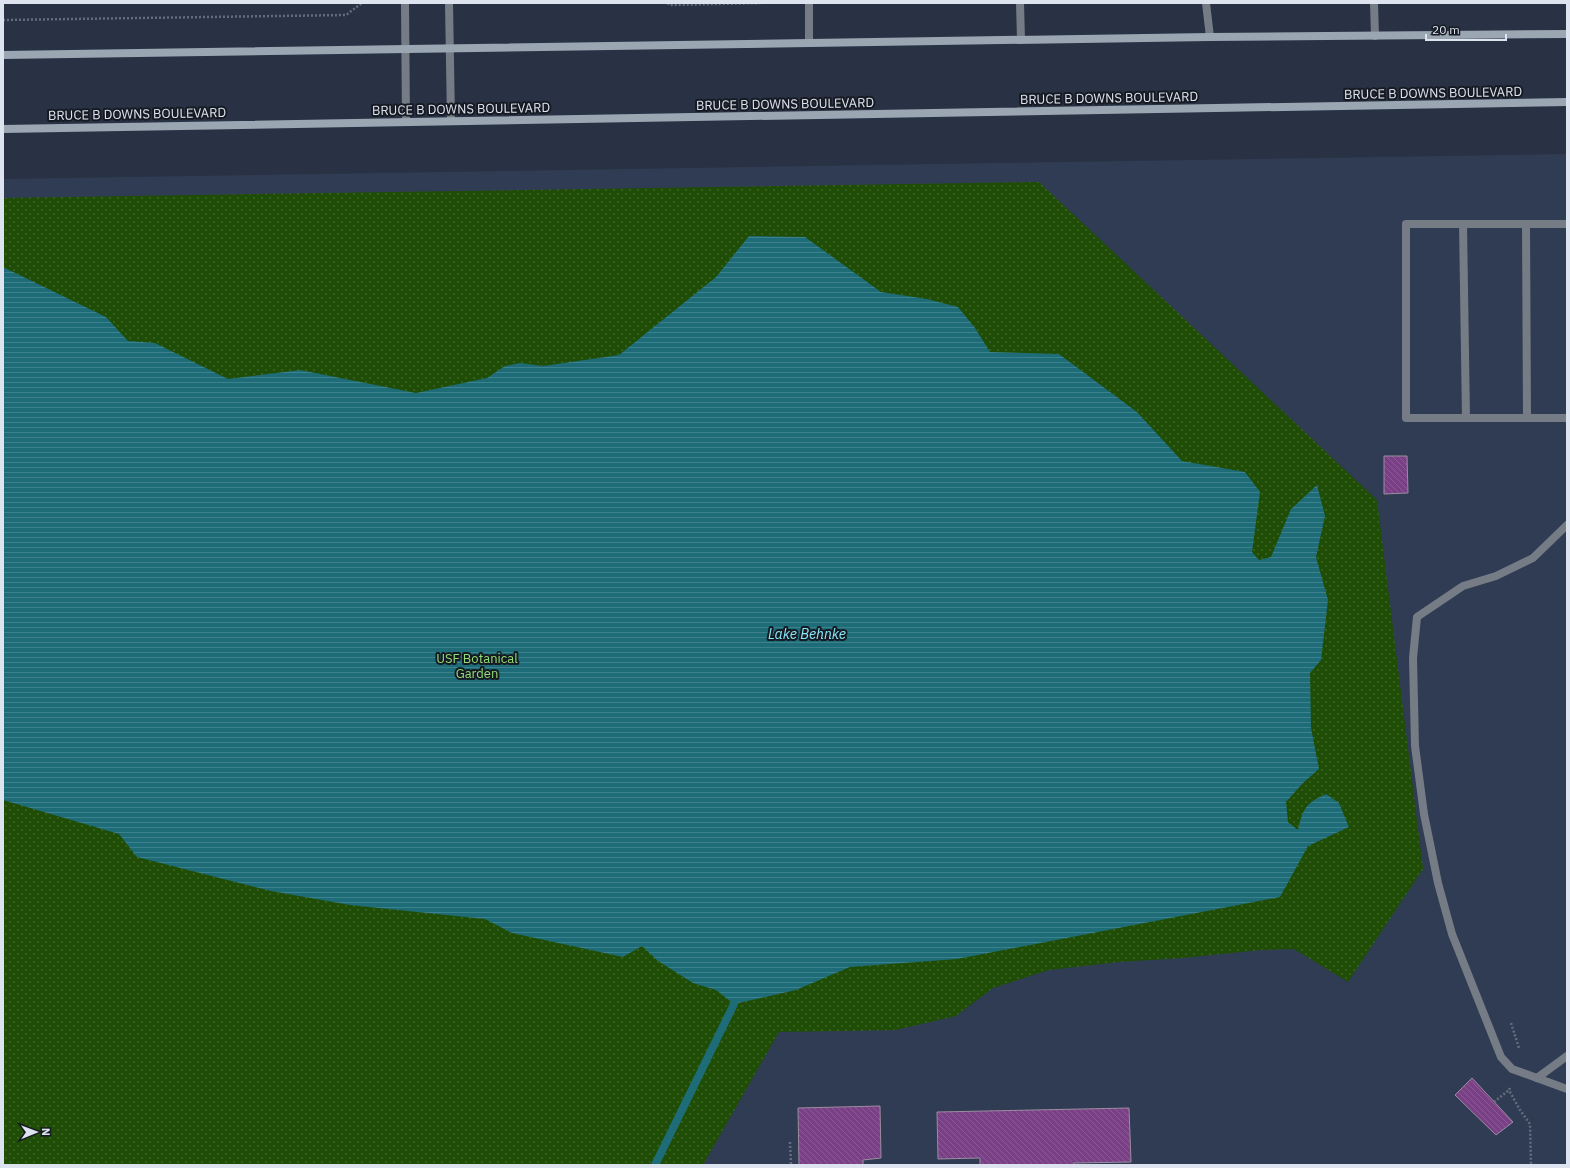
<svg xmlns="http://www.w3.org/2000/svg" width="1570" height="1168" font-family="'IBM Plex Sans',sans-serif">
  <defs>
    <pattern id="grass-dots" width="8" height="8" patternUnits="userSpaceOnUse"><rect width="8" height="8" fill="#1f4d05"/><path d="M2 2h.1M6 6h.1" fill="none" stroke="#3f662a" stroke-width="1.8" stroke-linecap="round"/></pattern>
    <pattern id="water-rules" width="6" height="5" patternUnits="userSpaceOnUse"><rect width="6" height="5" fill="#1d6c78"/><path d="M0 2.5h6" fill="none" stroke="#3d818c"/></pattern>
    <pattern id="building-back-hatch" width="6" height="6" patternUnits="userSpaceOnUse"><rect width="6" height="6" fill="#794086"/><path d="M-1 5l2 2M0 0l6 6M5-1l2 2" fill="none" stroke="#8c5b97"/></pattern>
  </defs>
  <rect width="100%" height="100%" fill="#293244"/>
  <!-- built -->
  <path fill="#303c53" d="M1567,154v1011h-1564v-986z"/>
  <!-- grass -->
  <path fill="url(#grass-dots)" d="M1039,182l338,318 46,369 -75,113 -54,-33 -34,1 -77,8 -64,4 -70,8 -56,18 -37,28 -60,14 -117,2 -76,133h-700v-967z"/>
  <!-- water -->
  <path fill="url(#water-rules)" d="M749,236l56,1 76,55 46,7 31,8 17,21 15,24 69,2 78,58 45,49 63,11 15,20 -8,60 7,8 12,-3 20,-48 26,-24 8,31 -9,41 12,43 -7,60 -11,13 1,55 8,41 -16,14 -17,19 2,20 10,8c5,-22 8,-27 28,-36l13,9 10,24 -41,19 -28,51 -323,62 -107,8 -54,23 -62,14 -18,-14 -23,-7 -35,-22 -16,-15 -19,11 -111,-24 -27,-14 -135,-14 -79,-14 -134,-34 -18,-23 -116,-34v-533l103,50 22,24 27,2 73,36 72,-9 116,23 71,-15 18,-12 15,-3 23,3 76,-11 97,-78z"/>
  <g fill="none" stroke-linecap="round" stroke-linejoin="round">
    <!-- stream -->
    <path stroke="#1d6c78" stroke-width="8" d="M655,1165l79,-161"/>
  </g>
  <!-- building -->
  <g fill="url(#building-back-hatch)" stroke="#9c8c9f">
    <path d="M1384,456h23l1,37 -24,1z"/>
    <path d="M1472,1078l41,44 -17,13 -41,-40z"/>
    <path d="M880,1106l1,52 -18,2v5h-64l-1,-57z"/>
    <path d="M1129,1108l2,54 -57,1v2h-94v-7l-42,1 -1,-47z"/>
  </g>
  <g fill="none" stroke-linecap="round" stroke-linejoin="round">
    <!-- path -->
    <g stroke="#656d7d" stroke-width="2.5" stroke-dasharray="2 2" stroke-linecap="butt">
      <path d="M668,3l1,2 94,-2"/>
      <path d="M3,20l343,-5 16,-12"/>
      <path d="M1511,1023l8,25"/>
      <path d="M1510,1088l-1,2 11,20 10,14 1,41"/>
      <path d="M1494,1102l15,-12"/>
      <path d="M790,1142l1,23"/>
    </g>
    <!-- lane -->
    <g stroke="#757c85" stroke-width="8">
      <path d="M809,3v40"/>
      <path d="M1020,3l1,37"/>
      <path d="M1206,3l4,34"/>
      <path d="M1374,3l1,33"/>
      <path d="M1463,224l3,194"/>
      <path d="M1526,224l1,194"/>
      <path d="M1567,224h-161v194h161"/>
      <path d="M1567,525l-34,33 -37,18 -33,10 -46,31 -4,41 2,88 9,68 14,69 14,51 49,123 11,12 55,20"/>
      <path d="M1537,1078l30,-22"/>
    </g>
    <!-- street -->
    <g stroke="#757c85" stroke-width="8">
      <path d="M405,3l1,119"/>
      <path d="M449,3l2,118"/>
    </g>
    <!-- secondary -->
    <g stroke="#9ba6b3" stroke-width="8">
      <path d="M3,55l1207,-18 357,-3"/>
      <path d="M3,129l1564,-27"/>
    </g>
  </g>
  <g text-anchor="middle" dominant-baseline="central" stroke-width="4" stroke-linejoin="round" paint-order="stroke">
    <!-- street labels -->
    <g font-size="13" fill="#dde3ef" stroke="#161a22">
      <text transform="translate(1433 93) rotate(-1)">BRUCE B DOWNS BOULEVARD</text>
      <text transform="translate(1109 98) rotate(-1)">BRUCE B DOWNS BOULEVARD</text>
      <text transform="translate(785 104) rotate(-1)">BRUCE B DOWNS BOULEVARD</text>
      <text transform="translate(461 109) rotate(-1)">BRUCE B DOWNS BOULEVARD</text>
      <text transform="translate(137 114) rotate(-1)">BRUCE B DOWNS BOULEVARD</text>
    </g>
    <!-- park labels -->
    <g font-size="13" fill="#93dd76" stroke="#161a22">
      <text x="477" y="658">USF Botanical<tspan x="477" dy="15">Garden</tspan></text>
    </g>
    <!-- water labels -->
    <g font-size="14" font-style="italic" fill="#8ae9fa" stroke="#161a22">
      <text x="807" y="634">Lake Behnke</text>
    </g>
  </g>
  <!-- border -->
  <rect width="1570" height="1168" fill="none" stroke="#dde3ef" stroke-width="8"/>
  <!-- north arrow -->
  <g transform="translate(36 1132) rotate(89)" stroke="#161a22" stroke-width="3" paint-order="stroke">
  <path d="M0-3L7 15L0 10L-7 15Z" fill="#dde3ef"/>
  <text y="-6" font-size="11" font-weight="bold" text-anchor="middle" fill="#dde3ef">N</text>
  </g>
  <!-- scale -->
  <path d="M1426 34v6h80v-6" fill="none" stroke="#dde3ef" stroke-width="2"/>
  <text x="1432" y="34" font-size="12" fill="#dde3ef" stroke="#161a22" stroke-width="3" paint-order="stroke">20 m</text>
</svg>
